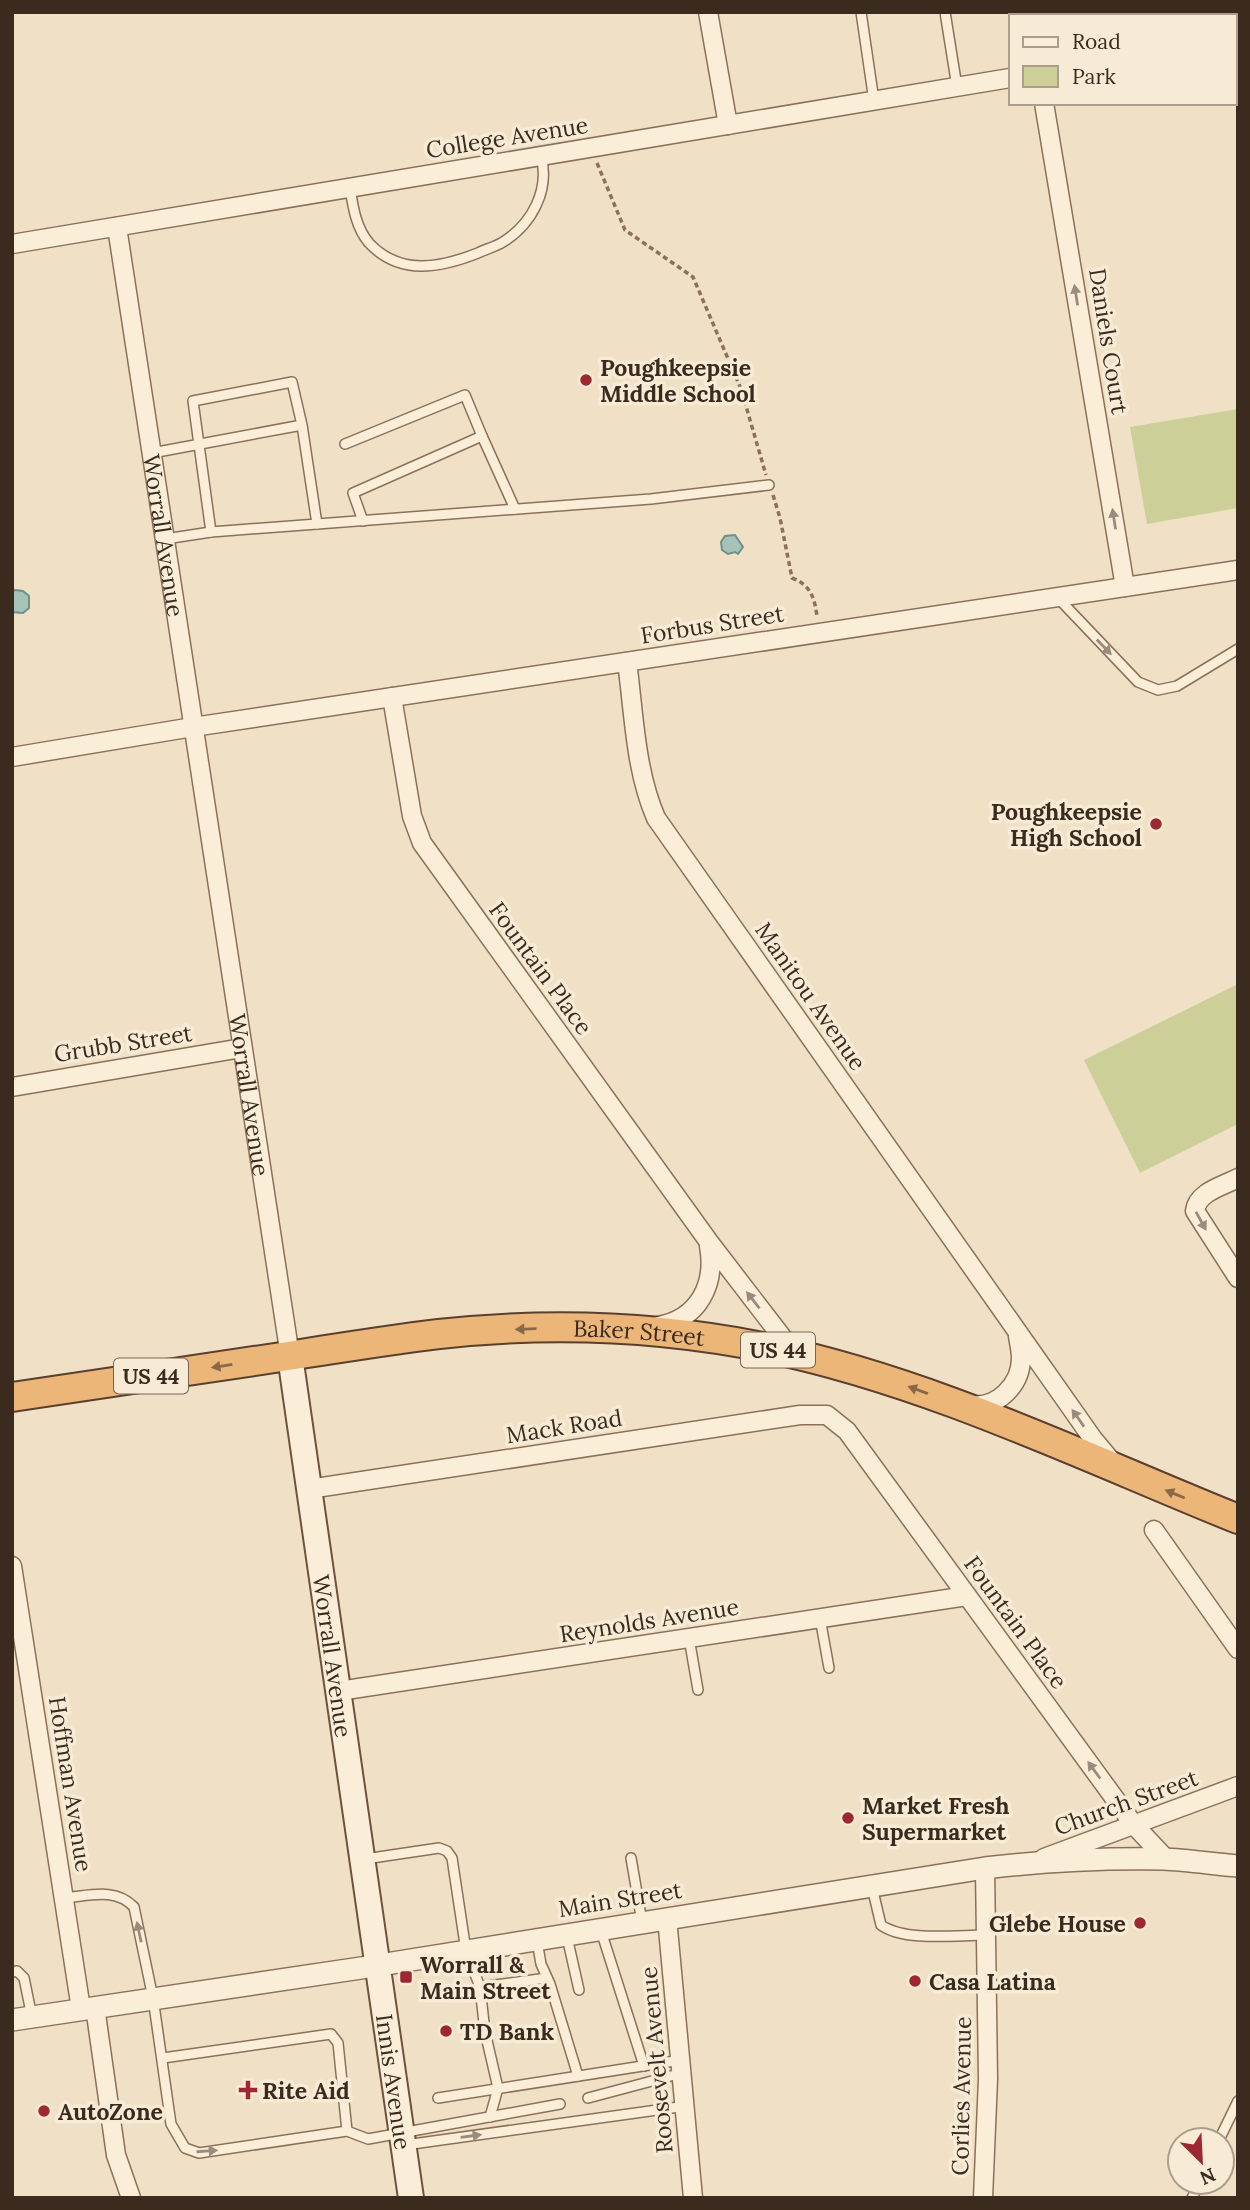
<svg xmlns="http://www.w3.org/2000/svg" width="1250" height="2210" font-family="Lora,serif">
  <rect width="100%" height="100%" fill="#f0e0c5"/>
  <!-- green -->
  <g fill="#cccf98">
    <path d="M1238,409v99l-91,16 -17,-97z"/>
    <path d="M1238,984v140l-98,49 -56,-113z"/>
  </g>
  <!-- water -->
  <g fill="#a7c3b9" stroke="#6d9286" stroke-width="2">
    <path d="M735,535l8,12 -5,7 -3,-2 -7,2 -6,-4 -1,-8 4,-6z"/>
    <path d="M15,590l8,1 6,5v12l-6,5 -11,-1v-21z"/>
  </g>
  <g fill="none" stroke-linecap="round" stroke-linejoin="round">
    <!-- service casing -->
    <g stroke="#8c715a" stroke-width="12">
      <g id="service">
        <path d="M861,12l13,89"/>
        <path d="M945,12l12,75"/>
        <path d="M350,188c3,19 6,40 19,55 31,33 71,25 109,10 8,-4 17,-6 25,-11 29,-18 47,-52 38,-86"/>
        <path d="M345,444l120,-49 17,41"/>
        <path d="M152,453l150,-28 15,99 -106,8 -18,-131 99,-19 10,43"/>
        <path d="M363,521l-10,-28 129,-57 33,73"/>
        <path d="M317,524l334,-25 118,-14"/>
        <path d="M165,539l46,-7"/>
        <path d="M1058,598l80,84 20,8 19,-4 61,-37"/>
        <path d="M820,1618l9,50"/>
        <path d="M689,1638l9,52"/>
        <path d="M631,1858l11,64"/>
        <path d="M365,1859l74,-11 8,3 5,7 14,93 14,36 5,45 13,56 -8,29"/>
        <path d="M872,1887l9,38c24,17 75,10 105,10"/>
        <path d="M64,1898c25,-2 51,-11 70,9l19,91 18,126 14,24 14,5 148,-22 21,8 192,-35"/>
        <path d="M601,1931l43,135"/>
        <path d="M567,1937l12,53"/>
        <path d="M537,1941l4,23 9,20 28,92"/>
        <path d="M12,1972l5,-1 7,7 8,39"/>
        <path d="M480,1987l67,-9"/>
        <path d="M163,2058l168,-24 7,9 9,88"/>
        <path d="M438,2098l243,-38"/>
        <path d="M588,2098l94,-25"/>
        <path d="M1219,2140l19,-39"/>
        <path d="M405,2145l281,-39"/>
        <path d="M1192,2198l8,-16"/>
      </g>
    </g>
    <!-- minor casing -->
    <g stroke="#8c715a" stroke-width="21">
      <g id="minor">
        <path d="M708,12l20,113"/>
        <path d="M1234,41l4,-1"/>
        <path d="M1044,103l81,484"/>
        <path id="s1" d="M117,227l173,1129"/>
        <path d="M12,244l998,-166"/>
        <path d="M627,662c7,51 8,108 29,156l437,621 21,25"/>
        <path d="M392,697l20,119 10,27 287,399 86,112"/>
        <path d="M12,757l181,-30 1045,-157"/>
        <path d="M12,1087l230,-39"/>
        <path d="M1238,1178c-15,8 -41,14 -43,33l43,67"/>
        <path d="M658,1326c41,-7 58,-42 51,-80"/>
        <path d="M970,1405c27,4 51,-20 51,-47 0,-7 -2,-15 -3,-22"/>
        <path d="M309,1489l491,-74h27l20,16 287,394 32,34"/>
        <path d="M1154,1530l84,119"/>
        <path d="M12,1566l69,443"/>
        <path d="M339,1691l628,-95"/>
        <path d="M1044,1858l194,-72"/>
        <path d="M667,1918l26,280"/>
        <path d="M95,2007l21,148 15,43"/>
        <path d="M983,2198l5,-119 -3,-211"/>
      </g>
    </g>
    <!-- tertiary casing -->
    <g stroke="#8c715a" stroke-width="24">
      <path id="tertiary" d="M12,2020l349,-52 624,-100c59,-7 118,-10 178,-9 25,1 50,5 75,7"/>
    </g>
    <!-- secondary casing -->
    <g stroke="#6e523d" stroke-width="28">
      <g id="secondary">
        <path id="s2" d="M290,1356l121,842"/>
      </g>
    </g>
    <!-- trunk casing -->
    <g stroke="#5a3f2e" stroke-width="32">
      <g id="trunk">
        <path id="s3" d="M12,1397c92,-14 184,-27 276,-41 51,-8 101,-16 151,-22 109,-12 221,-8 329,14 163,34 316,109 470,171"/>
      </g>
    </g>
    <!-- path -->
    <g stroke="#8c715a" stroke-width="3.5" stroke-dasharray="5 3.5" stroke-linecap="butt">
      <path d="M597,163l28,67 68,47 48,112 25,86"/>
      <path d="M773,495l7,23 12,60c19,7 23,21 25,39"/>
    </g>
    <!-- service -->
    <use href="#service" stroke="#faeed9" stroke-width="9"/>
    <!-- minor -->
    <use href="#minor" stroke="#faeed9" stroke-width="18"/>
    <!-- tertiary -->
    <use href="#tertiary" stroke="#faeed9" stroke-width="21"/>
    <!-- secondary -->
    <use href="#secondary" stroke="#faeed9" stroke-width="24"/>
    <!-- trunk -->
    <use href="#trunk" stroke="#ebb678" stroke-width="28"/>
  </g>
  <!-- one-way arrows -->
  <defs><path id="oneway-solid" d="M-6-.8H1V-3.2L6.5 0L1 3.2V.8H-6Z" transform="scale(1.75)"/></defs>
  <g fill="#9a8c7c">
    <use href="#oneway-solid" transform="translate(1076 295) rotate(-99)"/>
    <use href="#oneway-solid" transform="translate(1114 519) rotate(-99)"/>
    <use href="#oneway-solid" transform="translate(1104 647) rotate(46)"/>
    <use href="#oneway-solid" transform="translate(1201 1221) rotate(61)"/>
    <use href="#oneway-solid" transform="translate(753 1300) rotate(-128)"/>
    <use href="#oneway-solid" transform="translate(1078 1418) rotate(-125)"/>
    <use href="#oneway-solid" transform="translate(1094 1770) rotate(-126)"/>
    <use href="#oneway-solid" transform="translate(139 1932) rotate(-102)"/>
    <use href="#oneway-solid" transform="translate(471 2136) rotate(-8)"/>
    <use href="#oneway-solid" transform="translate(207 2151) rotate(-4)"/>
  </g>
  <g fill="#8a6946">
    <use href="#oneway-solid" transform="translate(526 1329) rotate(178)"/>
    <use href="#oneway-solid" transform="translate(222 1366) rotate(171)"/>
    <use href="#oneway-solid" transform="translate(918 1390) rotate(-160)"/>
    <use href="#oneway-solid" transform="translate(1175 1494) rotate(-158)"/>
  </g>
  <!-- markers -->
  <g fill="#9d2831" stroke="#f7ebd5" stroke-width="2.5">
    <circle cx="586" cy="380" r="7"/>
    <circle cx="1156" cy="824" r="7"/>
    <circle cx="848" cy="1818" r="7"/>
    <circle cx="1140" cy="1923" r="7"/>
    <rect x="399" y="1970" width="14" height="14" rx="3.5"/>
    <circle cx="915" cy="1981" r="7"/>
    <circle cx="446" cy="2031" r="7"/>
    <path d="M244.5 2079.5h7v7h7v7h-7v7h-7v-7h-7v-7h7z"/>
    <circle cx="44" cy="2111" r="7"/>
  </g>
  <g text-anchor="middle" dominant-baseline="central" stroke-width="7" stroke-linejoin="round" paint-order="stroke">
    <!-- shield labels -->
    <g fill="#f7ebd5" stroke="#736455" stroke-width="2">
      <rect x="741" y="1332.5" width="74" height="35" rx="5"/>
      <rect x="114" y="1358.5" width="74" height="35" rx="5"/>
    </g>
    <g font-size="21" font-weight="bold" fill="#3b2a1e">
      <text x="778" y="1350">US 44</text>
      <text x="151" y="1376">US 44</text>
    </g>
    <!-- street labels -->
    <g font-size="23" fill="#3b2a1e" stroke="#f7ebd5">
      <text transform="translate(507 137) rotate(-9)">College Avenue</text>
      <text transform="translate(1109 341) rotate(81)">Daniels Court</text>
      <text stroke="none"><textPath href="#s1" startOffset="312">Worrall Avenue</textPath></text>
      <text transform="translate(712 624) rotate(-9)">Forbus Street</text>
      <text transform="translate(541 968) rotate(54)">Fountain Place</text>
      <text transform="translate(811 996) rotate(55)">Manitou Avenue</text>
      <text transform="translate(123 1043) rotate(-9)">Grubb Street</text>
      <text stroke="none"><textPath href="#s1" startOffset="878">Worrall Avenue</textPath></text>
      <text stroke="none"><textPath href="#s3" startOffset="632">Baker Street</textPath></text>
      <text transform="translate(564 1426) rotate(-9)">Mack Road</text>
      <text transform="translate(649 1620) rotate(-9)">Reynolds Avenue</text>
      <text transform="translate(1016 1622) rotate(54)">Fountain Place</text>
      <text stroke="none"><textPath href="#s2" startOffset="303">Worrall Avenue</textPath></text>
      <text transform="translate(71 1784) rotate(81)">Hoffman Avenue</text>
      <text transform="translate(1126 1802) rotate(-20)">Church Street</text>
      <text transform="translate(620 1899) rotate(-9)">Main Street</text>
      <text transform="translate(656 2060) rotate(-95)">Roosevelt Avenue</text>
      <text stroke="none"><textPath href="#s2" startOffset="733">Innis Avenue</textPath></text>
      <text transform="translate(961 2096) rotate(-89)">Corlies Avenue</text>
    </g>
    <!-- poi labels -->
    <g font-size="23" font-weight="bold" fill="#3b2a1e" stroke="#f7ebd5" text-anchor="start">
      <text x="600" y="367">Poughkeepsie<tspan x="600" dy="26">Middle School</tspan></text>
      <text x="1142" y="811" text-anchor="end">Poughkeepsie<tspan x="1142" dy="26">High School</tspan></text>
      <text x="862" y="1805">Market Fresh<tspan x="862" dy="26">Supermarket</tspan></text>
      <text x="1126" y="1923" text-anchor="end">Glebe House</text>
      <text x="420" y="1964">Worrall &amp;<tspan x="420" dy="26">Main Street</tspan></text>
      <text x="929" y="1981">Casa Latina</text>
      <text x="460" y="2031">TD Bank</text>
      <text x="262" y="2090">Rite Aid</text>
      <text x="58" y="2111">AutoZone</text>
    </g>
  </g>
  <!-- border -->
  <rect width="1250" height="2210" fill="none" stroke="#3b2a1e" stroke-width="28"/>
  <!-- legend -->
  <rect x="1009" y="14" width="228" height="91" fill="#f7ebd5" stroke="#ac9e8c" stroke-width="2"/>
  <rect x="1023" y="37" width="35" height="10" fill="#faeed9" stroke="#ac9e8c" stroke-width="2"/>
  <text x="1072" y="49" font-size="21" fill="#3b2a1e">Road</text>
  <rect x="1023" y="66" width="35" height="21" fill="#cccf98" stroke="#ac9e8c" stroke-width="2"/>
  <text x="1072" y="84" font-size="21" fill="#3b2a1e">Park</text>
  <!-- north arrow -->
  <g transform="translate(1201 2161) rotate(156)"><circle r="33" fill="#f7ebd5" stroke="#ac9e8c" stroke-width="2"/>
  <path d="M0-5L12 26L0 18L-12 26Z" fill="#9d2831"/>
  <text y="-10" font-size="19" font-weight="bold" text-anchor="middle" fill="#3b2a1e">N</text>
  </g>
</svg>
